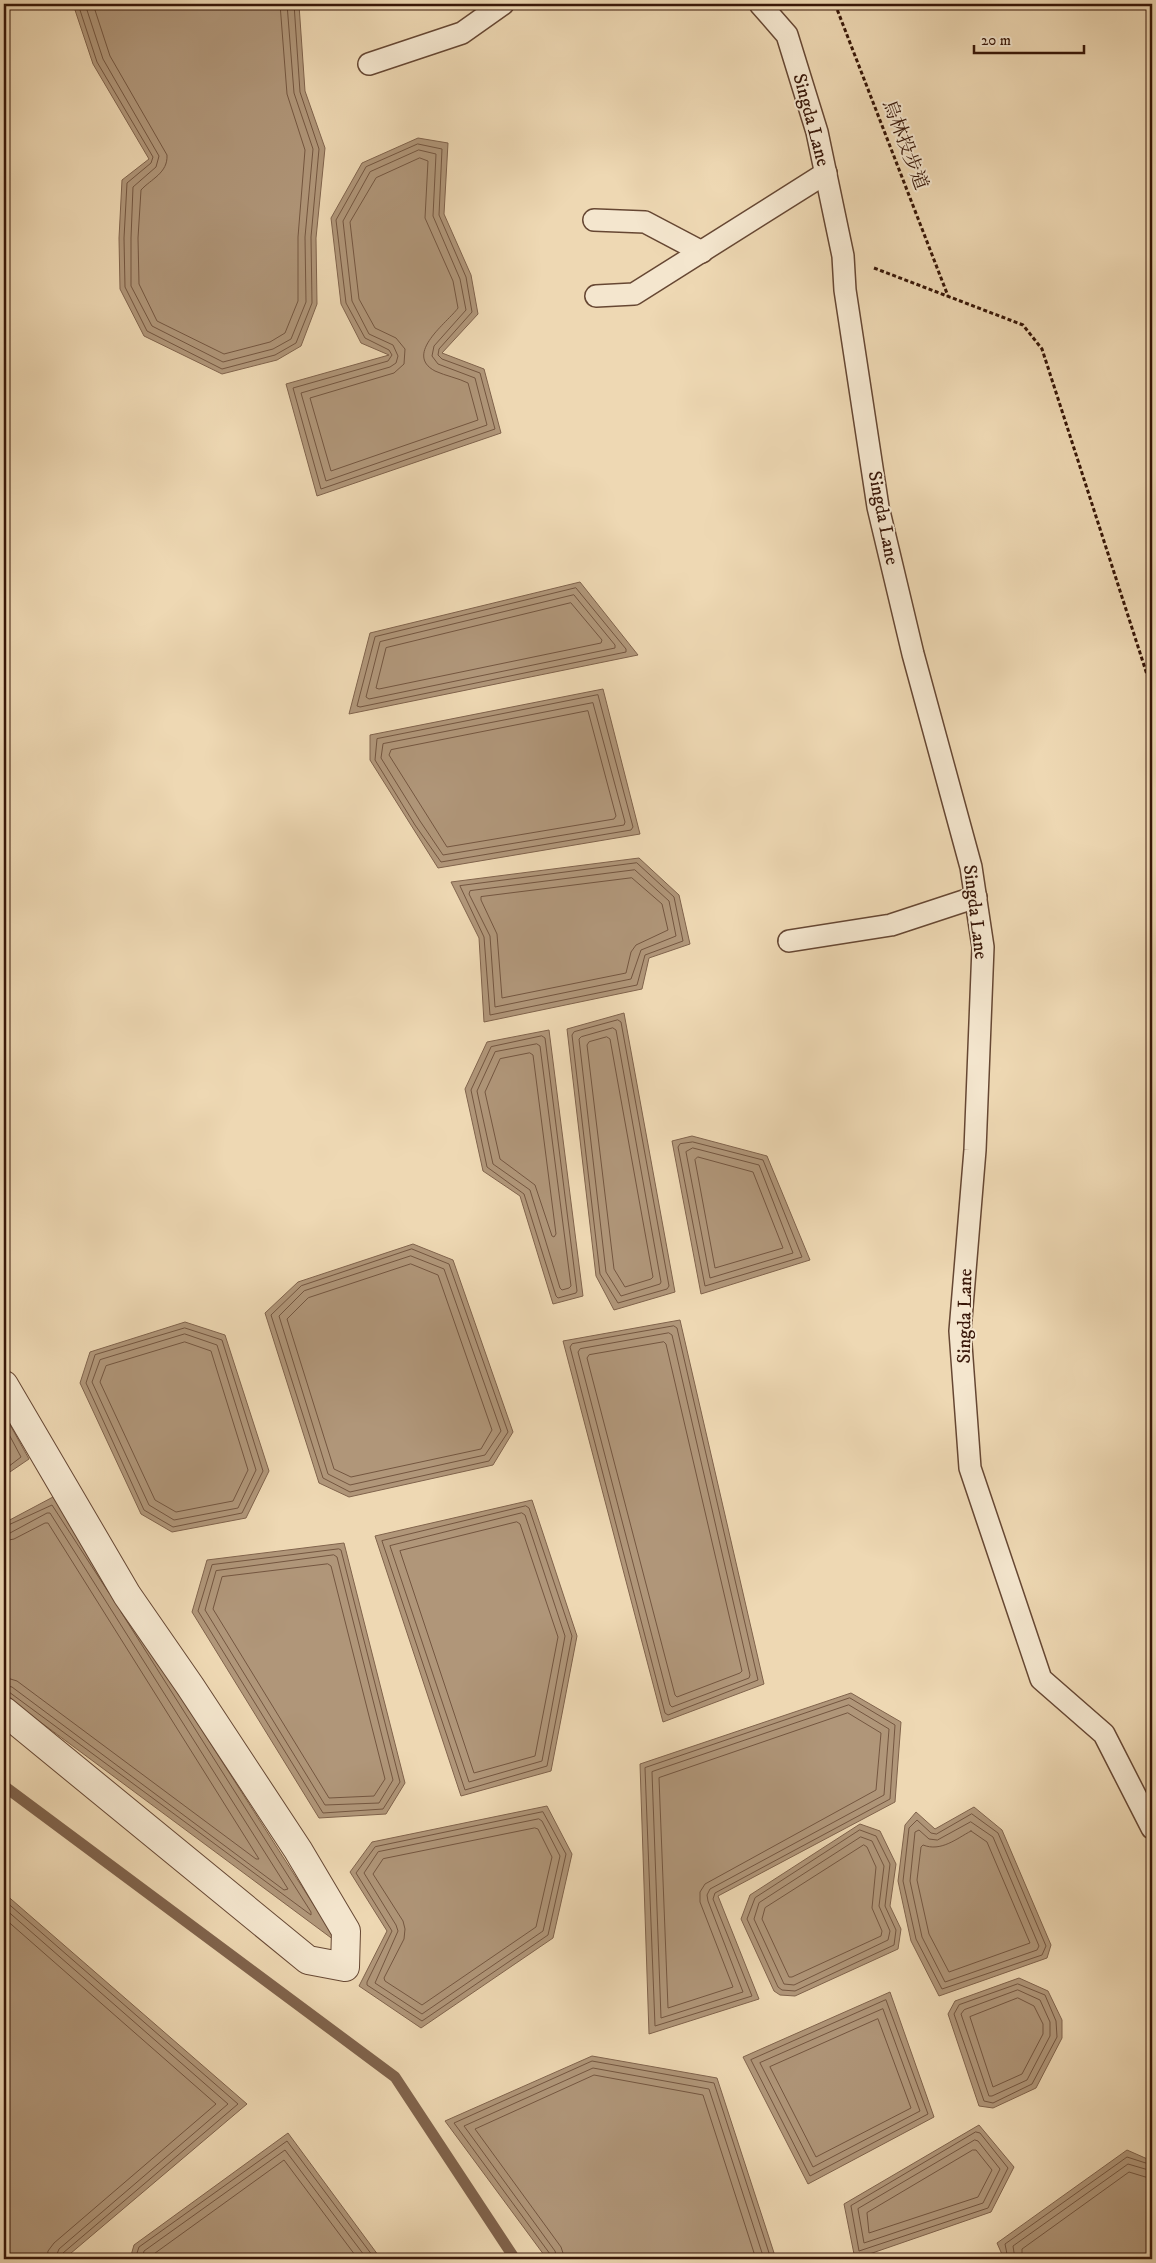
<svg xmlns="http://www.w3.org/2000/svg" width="1156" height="2263" font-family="'IM FELL DW Pica','Noto Serif TC',serif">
  <rect width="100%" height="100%" fill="#eed8b3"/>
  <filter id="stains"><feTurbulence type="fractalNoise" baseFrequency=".004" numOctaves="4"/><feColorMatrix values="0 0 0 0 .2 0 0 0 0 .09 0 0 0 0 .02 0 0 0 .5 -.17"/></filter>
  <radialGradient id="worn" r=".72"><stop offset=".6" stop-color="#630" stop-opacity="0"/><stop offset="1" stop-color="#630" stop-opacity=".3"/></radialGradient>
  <!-- water -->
  <g fill="#b09679" stroke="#80634c">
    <path d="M73,4h224l2,1 6,86 20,57 -9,90 1,66 -16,42 -24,14 -55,14 -78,-38 -24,-47 -1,-51 3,-58 27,-21 -56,-95z"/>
    <path d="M418,138l30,5 -4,71 27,61 7,39 -36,39 42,16 17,64 -184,63 -31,-112 103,-29 -28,-12 -20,-39 -10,-86 31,-55z"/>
    <path d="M580,582l58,73 -289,59 21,-81z"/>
    <path d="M603,689l37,145 -202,34 -68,-108v-25z"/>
    <path d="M639,858l40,37 11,49 -41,14 -7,31 -158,33 -5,-84 -28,-56z"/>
    <path d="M624,1013l51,279 -61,18 -18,-34 -29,-247z"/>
    <path d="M549,1030l34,266 -30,8 -33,-108 -37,-25 -18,-82 22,-47z"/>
    <path d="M692,1136l75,20 43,104 -109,34 -29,-153z"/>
    <path d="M413,1244l40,16 60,172 -20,33 -144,32 -30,-14 -54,-170 33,-31z"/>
    <path d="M680,1320l84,364 -101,38 -100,-381z"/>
    <path d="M185,1322l40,13 44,136 -23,47 -74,14 -31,-18 -61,-131 10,-31z"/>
    <path d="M4,1414l25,45 -25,17z"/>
    <path d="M53,1497l285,446 -334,-248v-172z"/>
    <path d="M532,1500l45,136 -26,135 -90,25 -86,-260z"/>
    <path d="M344,1543l61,240 -19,31 -67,4 -127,-206 15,-52z"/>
    <path d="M851,1693l50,29 -6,80 -177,94 41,103 -110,35 -9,-270z"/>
    <path d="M547,1806l25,48 -19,84 -132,90 -62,-42 28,-55 -37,-59 22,-30z"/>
    <path d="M974,1807l28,23 49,115 -4,13 -108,38 -28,-55 -13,-60 7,-56 11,-13 19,17z"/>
    <path d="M860,1824l20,7 16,33 -6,42 11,23 -3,20 -103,47 -15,-1 -6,-4 -33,-72 9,-24z"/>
    <path d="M4,1893l243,211 -183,155h-60z"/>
    <path d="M1019,1978l29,13 14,29v18l-26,50 -43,20 -14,-2 -31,-92 7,-13z"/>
    <path d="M890,1992l44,125 -126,67 -65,-127z"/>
    <path d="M592,2056l125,22 59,181h-229l-102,-138z"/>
    <path d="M979,2125l35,42 -23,45 -136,47 -11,-55z"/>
    <path d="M288,2133l93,126h-251l4,-14z"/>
    <path d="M1127,2150l25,11v98h-148l-7,-16z"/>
  </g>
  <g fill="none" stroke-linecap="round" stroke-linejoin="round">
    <!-- shore -->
    <g stroke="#745640" stroke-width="1">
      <path d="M78,4l19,58 56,95 -2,6 -24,20 -3,55 1,49 22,44 75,38 53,-14 21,-12 16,-40 -1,-66 8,-88 -19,-57 -6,-88"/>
      <path d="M85,4l18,55 56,97 -3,11 -23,20 -2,51v48l21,40 71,36 50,-13 18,-10 15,-37 -1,-65 8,-88 -19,-56 -7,-89"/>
      <path d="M93,4l17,52 57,99c1,18 -16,24 -26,35l-3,48 1,46 18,37 67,33 46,-12 15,-9 13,-32v-64l7,-87 -18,-56 -7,-90"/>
      <path d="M418,144l24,5 -3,66 27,62 6,35 -33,37 -1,6 4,4 38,14 15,56 -174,60 -28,-101 95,-27 4,-6 -3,-5 -24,-12 -19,-35 -10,-83 30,-53z"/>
      <path d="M419,150l17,4 -3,62 27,63 6,31 -32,36 -2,10 6,8 37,14 12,47 -161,56 -25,-88 89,-26 6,-4 2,-7 -5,-11 -24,-11 -17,-33 -9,-80 27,-49z"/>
      <path d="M420,158l8,3 -3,57 28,63 5,27c-10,14 -55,46 -23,63 11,5 23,7 33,12l10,37 -147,51 -21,-73 84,-25 10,-9 1,-15 -9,-11 -21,-10 -16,-29 -9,-77 26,-44z"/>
      <path d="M576,588l50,61v3l-266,55 -3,-1 18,-69z"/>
      <path d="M574,595l41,50v3l-246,51 -3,-2 14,-55z"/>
      <path d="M571,603l31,37 -1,3 -222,46 -3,-1 10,-40z"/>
      <path d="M598,695l35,132 -2,3 -190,32 -26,-37 -40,-65 2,-21z"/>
      <path d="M593,703l32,119 -1,3 -181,30 -23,-34 -39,-63 2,-14z"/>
      <path d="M588,711l28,105 -2,3 -167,28 -58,-92 2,-5z"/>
      <path d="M637,863l37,34 9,44 -38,14 -8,30 -147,30 -6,-78 -24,-51z"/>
      <path d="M635,870l34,31 7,35 -35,14 -10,29 -136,28 -5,-71 -21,-42 1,-3z"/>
      <path d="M632,878l30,26 6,26 -32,15 -5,7 -5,21 -124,25 -5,-64 -16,-34v-3z"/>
      <path d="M618,1020l3,2 48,264 -2,3 -49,14 -18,-29 -28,-239 2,-3z"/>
      <path d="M613,1028l3,2 45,252 -1,2 -39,12 -15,-24 -27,-233 2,-2z"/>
      <path d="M542,1036l3,2 32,253 -1,2 -18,5 -2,-2 -32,-102 -37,-27 -16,-77 20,-43z"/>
      <path d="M607,1037l3,2 43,238 -2,2 -26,8 -11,-18 -27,-224 2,-3z"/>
      <path d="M537,1044l3,2 31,240 -2,2 -7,2 -2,-2 -30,-98 -37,-26 -16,-73 18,-39z"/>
      <path d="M530,1053l3,2 23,179 -2,3 -2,-1 -17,-51 -35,-26 -15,-67 15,-33z"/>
      <path d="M693,1142l70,18 39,97 -97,29 -27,-139 2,-3z"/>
      <path d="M693,1148l66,17 34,88 -83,25 -24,-126z"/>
      <path d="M698,1157l55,15 30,76 -68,20 -20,-108z"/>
      <path d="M412,1249l37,15 59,168 -19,29 -139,31 -27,-14 -52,-163 30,-29z"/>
      <path d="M411,1256l33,13 57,162 -16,24 -135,30 -22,-11 -49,-158 25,-25z"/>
      <path d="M411,1264l27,11 54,155 -11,19 -130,28 -17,-8 -47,-150 21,-21z"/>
      <path d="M674,1326l3,2 81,352 -90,35 -3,-2 -95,-366 2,-3z"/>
      <path d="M185,1328l37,12 41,131 -21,42 -69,14 -29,-17 -58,-127 9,-28z"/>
      <path d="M669,1333l3,2 78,340 -1,3 -77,29 -2,-2 -92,-353 2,-3z"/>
      <path d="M185,1334l32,11 39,125 -18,38 -64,12 -25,-15 -57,-123 8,-22z"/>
      <path d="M185,1342l26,9 37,119 -15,31 -57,11 -21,-12 -55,-118 6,-16z"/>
      <path d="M664,1342l2,2 76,327 -2,2 -63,24 -2,-2 -88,-337 2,-3z"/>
      <path d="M4,1425l17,32 -17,13"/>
      <path d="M526,1506l3,2 43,128 -25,130 -82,24 -83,-249z"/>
      <path d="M522,1513l3,2 40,121 -23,125 -73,21 -79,-236z"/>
      <path d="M517,1522l3,2 38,113 -23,119 -61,17 -74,-222z"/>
      <path d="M4,1527l48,-22 57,88"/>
      <path d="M4,1534l6,-1 37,-20h3l238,376 -4,1 -272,-203 -8,-2"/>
      <path d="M4,1541l10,-2 31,-16h3l211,336h-3l-239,-178 -13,-4"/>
      <path d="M339,1549l2,1 59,232 -17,27 -60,4 -125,-202 14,-46z"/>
      <path d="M334,1555l3,2 56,223 -14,23 -54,2 -120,-195 11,-39z"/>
      <path d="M328,1564l3,2 54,213 -11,17 -45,2 -116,-189 9,-32z"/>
      <path d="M4,1691l5,1 302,223v-3l-190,-300"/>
      <path d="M850,1698l45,27 -5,74 -175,94 -2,6 39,97 -97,30 -10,-258z"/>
      <path d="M849,1705l40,24 -5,66 -174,94 -3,6 1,6 35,91 -82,26 -9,-246z"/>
      <path d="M848,1713l33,20 -5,57 -171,94 -5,8v10l33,85 -65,21 -9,-230z"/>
      <path d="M543,1812l23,42 -18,81 -126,86 -55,-36v-3l25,-51 -36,-58 19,-26z"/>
      <path d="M972,1814l26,19 48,113 -4,9 -100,34 -26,-50 -13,-58 6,-53 8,-8 14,13 5,1z"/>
      <path d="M539,1819l3,2 18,35 -17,75 -121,83 -47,-31 23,-52 -2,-6 -32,-52 14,-21z"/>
      <path d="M971,1822l22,15 46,109 -2,4 -92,32 -23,-45 -12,-56 5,-49 4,-2 10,9 8,1z"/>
      <path d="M535,1828l3,1 14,28 -16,70 -114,78 -37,-24 -1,-3 20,-39 1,-10 -2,-8 -30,-47 10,-15z"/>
      <path d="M860,1830l16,6 14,28 -5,42 11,24 -2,15 -99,46 -13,-1 -4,-3 -31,-68 8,-21z"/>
      <path d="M971,1831l16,11 43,101 -81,29 -20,-38 -12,-54 4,-33 2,-2c18,7 33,-6 48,-14z"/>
      <path d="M861,1837l11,4 12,25 -5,40 11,25 -2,9 -94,45 -10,-1 -30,-65 5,-16z"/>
      <path d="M864,1845l3,2 9,20 -4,41 10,23 -1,5 -89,41h-3l-27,-58 3,-11z"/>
      <path d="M4,1900l234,204 -175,149 -2,6"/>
      <path d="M4,1908l224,196 -169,145 -4,10"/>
      <path d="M4,1918l212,186 -162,139 -6,8 -1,8"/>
      <path d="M1018,1984l27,11 11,26 1,16 -25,47 -39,19 -9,-2 -30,-87 5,-9z"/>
      <path d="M1018,1990l22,10 10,22v14l-23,44 -35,16h-3l-28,-82 3,-4z"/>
      <path d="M1018,1998l16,8 9,18v10l-21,40 -29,13 -23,-70z"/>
      <path d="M886,2000l42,114 -118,62 -59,-116z"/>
      <path d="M883,2009l37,102 -107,56 -53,-104z"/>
      <path d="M878,2019l33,89 -95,49 -46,-90z"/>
      <path d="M976,2132l4,1 28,35 -20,40 -129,43 -8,-45z"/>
      <path d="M975,2140l3,1 22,28 -17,34 -119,40 -6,-34z"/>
      <path d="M973,2150h3l16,20 -14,27 -109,36 -2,-20z"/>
      <path d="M135,2259l4,-12 148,-106 88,118"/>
      <path d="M142,2259l2,-8 141,-101 82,109"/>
      <path d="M149,2259l2,-3 133,-96 74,99"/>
      <path d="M551,2259l-1,-5 -96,-131 138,-62 122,22 57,176"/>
      <path d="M557,2259l-2,-8 -91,-125 129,-58 116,21 55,170"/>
      <path d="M565,2259l-4,-12 -86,-118 119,-54 109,20 53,164"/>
      <path d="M1008,2259l-3,-15 122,-87 25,8"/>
      <path d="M1015,2259l-2,-13 115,-82 24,7"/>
      <path d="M1022,2259v-10l107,-77 23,7"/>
    </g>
    <!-- stream -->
    <path stroke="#80634c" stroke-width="11" d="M4,1786l391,291 120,182"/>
    <!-- lane casing -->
    <g stroke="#664733" stroke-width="24">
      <g id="lane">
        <path d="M760,4l27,31 30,97 26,124 2,34 33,217 35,147 58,213 12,80 -8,203 -15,181 10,137 71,211 63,55 48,94"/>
        <path d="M369,64l93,-31 41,-29"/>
        <path d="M594,220l51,2 57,30"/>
        <path d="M596,296l38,-2 192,-121"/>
        <path d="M789,941l102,-16 85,-28"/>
      </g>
    </g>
    <!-- street casing -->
    <g stroke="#664733" stroke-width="30">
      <path id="street" d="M4,1385l123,210 63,91 108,164 48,81 -1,36 -37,-7 -304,-249"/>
    </g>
    <!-- path -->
    <g stroke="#381708" stroke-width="3" stroke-dasharray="4 2.5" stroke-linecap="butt">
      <path d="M835,4l113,292"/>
      <path d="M874,268l149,57 19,24 110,341"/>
    </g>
    <!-- lane -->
    <use href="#lane" stroke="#f4e6ce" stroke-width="21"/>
    <!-- street -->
    <use href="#street" stroke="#f4e6ce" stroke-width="28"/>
  </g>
  <g text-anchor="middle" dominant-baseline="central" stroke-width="4" stroke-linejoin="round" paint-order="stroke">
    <!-- street labels -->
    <g font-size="19" fill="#381708" stroke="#f4e6ce">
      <text transform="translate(811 120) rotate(75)">Singda Lane</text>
      <text transform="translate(905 145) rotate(69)">烏林投步道</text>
      <text transform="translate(883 518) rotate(79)">Singda Lane</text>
      <text transform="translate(975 912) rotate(83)">Singda Lane</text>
      <text transform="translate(965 1316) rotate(-89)">Singda Lane</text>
    </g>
  </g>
  <!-- margin -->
  <rect width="1156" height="2263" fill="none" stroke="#eed8b3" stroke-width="20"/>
  <rect x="5" y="5" width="1146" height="2253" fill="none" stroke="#381708" stroke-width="2.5"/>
  <rect x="10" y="10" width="1136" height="2243" fill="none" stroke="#381708"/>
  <!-- scale -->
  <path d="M974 45v8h110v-8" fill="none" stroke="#381708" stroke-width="2.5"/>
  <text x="981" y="45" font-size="15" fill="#381708" stroke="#f4e6ce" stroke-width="4" paint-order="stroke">20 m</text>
  <rect width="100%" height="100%" filter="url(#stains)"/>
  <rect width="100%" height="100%" fill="url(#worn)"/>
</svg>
